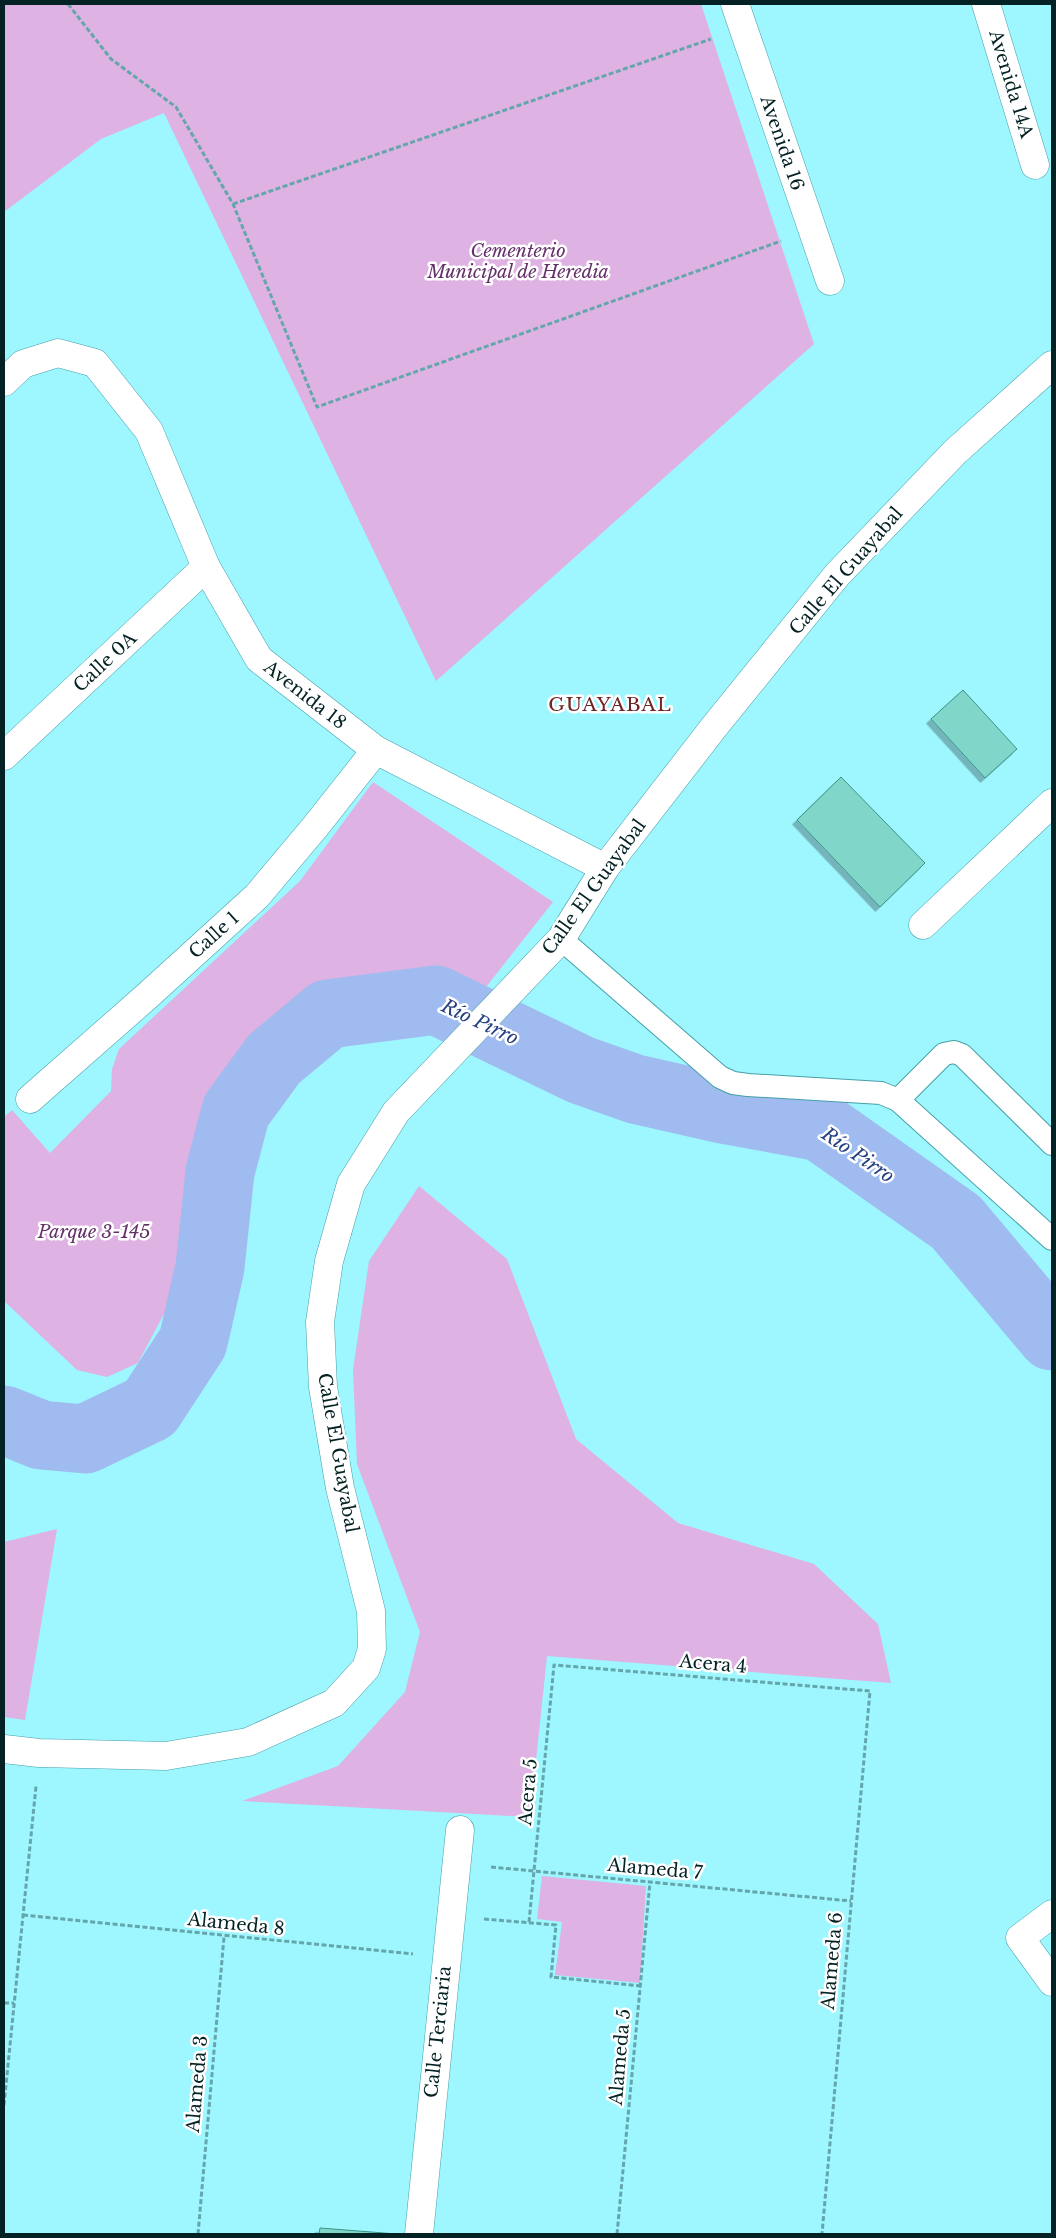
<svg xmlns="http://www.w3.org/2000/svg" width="1056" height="2238" font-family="'Libre Baskerville',serif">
  <defs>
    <filter id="shadow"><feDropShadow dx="-4.5" dy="4.5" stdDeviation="0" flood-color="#0004"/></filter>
  </defs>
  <rect width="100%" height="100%" fill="#9ef6ff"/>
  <!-- green -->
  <g fill="#deb2e2">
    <path d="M4,4h697l113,340 -378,337 -272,-568 -63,26 -97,73z"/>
    <path d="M373,782l180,120 -78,99 -63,-18 -59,7 -59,32 -53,41 -30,55 -16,76 -28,114 -29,55 -31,14 -30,-7 -73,-69v-184l8,-7 38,43 61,-62 1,-22 7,-20 181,-168z"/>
    <path d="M419,1186l88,73 69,180 102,84 136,41 64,60 13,59 -344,-27 -17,161 -288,-16 96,-35 67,-74 15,-60 -63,-168 -4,-94 16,-109z"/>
    <path d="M57,1529l-32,191 -21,-3v-175z"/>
    <path d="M542,1876l104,10 -6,97 -85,-8 7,-53 -25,-3z"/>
  </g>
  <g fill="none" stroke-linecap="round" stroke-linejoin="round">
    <!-- river -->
    <path stroke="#a0bbf0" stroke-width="69" d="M4,1420l37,15 44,4 65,-31 43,-66 17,-75 10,-95 16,-61 38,-52 54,-45 108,-14 145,70 54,19 88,20 98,18 135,95 96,114"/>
  </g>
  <!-- building -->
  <g fill="#80d6c9" stroke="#3b9388" filter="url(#shadow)">
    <path d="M963,690l54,59 -32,29 -54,-59z"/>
    <path d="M841,777l84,86 -45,44 -83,-87z"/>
    <path d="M320,2228l77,6h-78z"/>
  </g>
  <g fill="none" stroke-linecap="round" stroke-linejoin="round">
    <!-- lane casing -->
    <g stroke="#46a0a8" stroke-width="24">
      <g id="lane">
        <path d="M561,939l159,138 13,6 15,2 133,8 17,7 154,139"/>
        <path d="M898,1100l46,-46 10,-2 8,3 90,89"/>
      </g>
    </g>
    <!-- street casing -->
    <g stroke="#46a0a8" stroke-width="29">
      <g id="street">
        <path d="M735,4l95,277"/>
        <path d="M986,4l49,161"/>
        <path d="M4,382l19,-18 35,-11 37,10 54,68 57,136 53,92 117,91 229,118"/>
        <path d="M4,756l202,-189"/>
        <path d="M923,925l129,-122"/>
        <path d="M30,1099l116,-102 111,-101 58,-69 61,-77"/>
        <path d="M4,1749l35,4 127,3 82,-14 86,-39 32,-35 6,-19 -1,-38 -31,-123 -17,-101 -3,-65 9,-61 22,-77 45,-72 165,-173 44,-71 109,-141 123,-152 118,-123 97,-87"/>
        <path d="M1052,1914l-32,24 32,44"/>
        <path d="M419,2234l41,-404"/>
      </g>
    </g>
    <!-- path -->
    <g stroke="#64a6ac" stroke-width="3" stroke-dasharray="5 2.5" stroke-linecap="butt">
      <path d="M68,4l43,55 65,48 57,97 84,203 464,-166"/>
      <path d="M233,204l478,-165"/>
      <path d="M491,1867l360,34"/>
      <path d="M23,1915l390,39"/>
      <path d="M484,1919l72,6 -5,52 90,9"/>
      <path d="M529,1922l25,-257 316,26 -48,543"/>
      <path d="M4,2003h10"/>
      <path d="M4,2105l32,-319"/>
      <path d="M198,2234l26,-297"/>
      <path d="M617,2234l33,-352"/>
    </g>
    <!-- lane -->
    <use href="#lane" stroke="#fff" stroke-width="22"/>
    <!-- street -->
    <use href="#street" stroke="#fff" stroke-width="28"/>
  </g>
  <g text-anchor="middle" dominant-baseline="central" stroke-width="5" stroke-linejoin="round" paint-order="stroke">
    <!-- street labels -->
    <g font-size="18" fill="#042123" stroke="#fff">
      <text transform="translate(1011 84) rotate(73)">Avenida 14A</text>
      <text transform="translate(782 143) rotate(71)">Avenida 16</text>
      <text transform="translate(846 571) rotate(-49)">Calle El Guayabal</text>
      <text transform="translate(105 662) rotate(-43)">Calle 0A</text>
      <text transform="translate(305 695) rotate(38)">Avenida 18</text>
      <text transform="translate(594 887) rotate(-54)">Calle El Guayabal</text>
      <text transform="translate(214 935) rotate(-42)">Calle 1</text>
      <text transform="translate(338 1453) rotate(80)">Calle El Guayabal</text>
      <text transform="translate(713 1664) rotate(5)">Acera 4</text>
      <text transform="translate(528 1792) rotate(-85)">Acera 5</text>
      <text transform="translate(655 1869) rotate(5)">Alameda 7</text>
      <text transform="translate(236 1924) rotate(6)">Alameda 8</text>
      <text transform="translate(832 1961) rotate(-85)">Alameda 6</text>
      <text transform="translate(438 2032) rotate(-84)">Calle Terciaria</text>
      <text transform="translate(620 2057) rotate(-85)">Alameda 5</text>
      <text transform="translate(197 2084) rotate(-85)">Alameda 3</text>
    </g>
    <!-- park labels -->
    <g font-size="18" font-style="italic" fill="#65306a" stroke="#fff">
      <text x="518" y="251">Cementerio<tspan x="518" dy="21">Municipal de Heredia</tspan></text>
      <text x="94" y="1232">Parque 3-145</text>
    </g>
    <!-- neighbourhood labels -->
    <g font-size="19" letter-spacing="1" fill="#6d2727" stroke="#fff">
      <text x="610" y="704">GUAYABAL</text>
    </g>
    <!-- water labels -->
    <g font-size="19" font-style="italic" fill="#254180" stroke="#fff">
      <text transform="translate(480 1022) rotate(25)">Río Pirro</text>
      <text transform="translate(858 1155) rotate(34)">Río Pirro</text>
    </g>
  </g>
  <!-- border -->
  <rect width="1056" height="2238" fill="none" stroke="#042123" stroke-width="10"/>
</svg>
